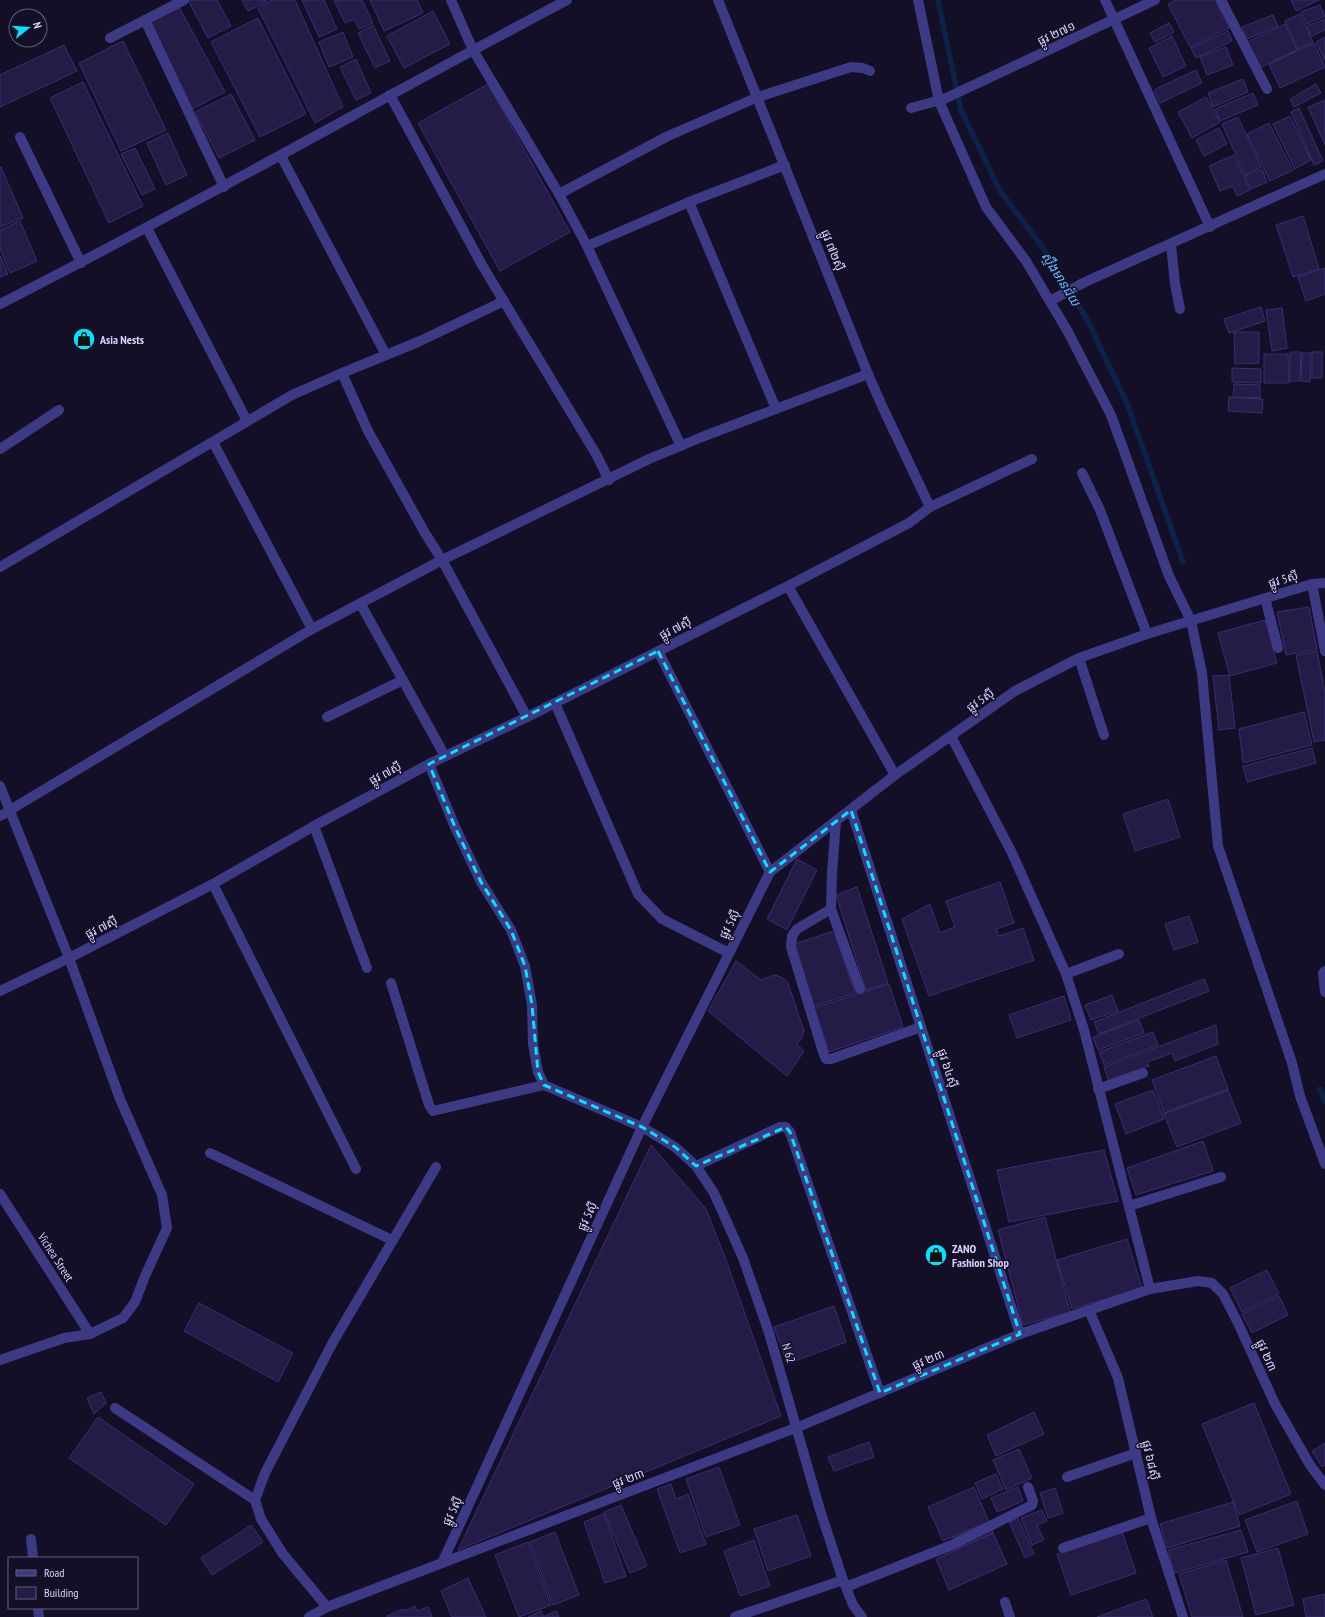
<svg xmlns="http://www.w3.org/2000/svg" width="1325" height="1617" font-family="'PT Sans Narrow','Noto Sans Khmer',sans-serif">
  <rect width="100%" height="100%" fill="#130f26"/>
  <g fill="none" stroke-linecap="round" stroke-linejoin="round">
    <!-- stream -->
    <g stroke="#0c2248" stroke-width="5.5">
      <path d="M938,0l23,110 39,81 41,54 47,76 40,85 55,156"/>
      <path d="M1320,1089l5,13"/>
    </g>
  </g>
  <!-- building -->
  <g fill="#241b47" stroke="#3b2d73">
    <path d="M188,0h29l14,26 -23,12z"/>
    <path d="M242,0h25v1l-19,10z"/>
    <path d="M272,0h23l48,107 -28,16 -57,-115z"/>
    <path d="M302,0h22l13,29 -18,8z"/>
    <path d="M334,0h28l11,23 -14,6 -5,-10 -9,4z"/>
    <path d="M370,0h47l6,13 -39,18z"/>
    <path d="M1176,0h39l14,28 -39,19 -22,-43z"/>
    <path d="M1291,0h28l-23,11z"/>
    <path d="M1320,5l5,11 -18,8 -6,-12z"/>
    <path d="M179,7l46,85 -33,17 -41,-87z"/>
    <path d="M433,11l17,33 -46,24 -17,-32z"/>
    <path d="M1300,14l13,28 -15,7 -13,-28z"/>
    <path d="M1273,15l5,11 -31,13 -5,-12z"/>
    <path d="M258,18l48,96 -46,23 -49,-95z"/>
    <path d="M1325,19v11l-14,6 -4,-10z"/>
    <path d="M1169,23l5,9 -19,10 -5,-9z"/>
    <path d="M1285,24l12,26 -38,18 -12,-26z"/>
    <path d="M373,25l17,36 -15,7 -17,-35z"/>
    <path d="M1228,31l4,10 -36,17 -5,-10z"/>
    <path d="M343,32l10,25 -24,10 -10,-25z"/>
    <path d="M1172,36l14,30 -23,11 -14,-29z"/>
    <path d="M1325,37v24l-9,-19z"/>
    <path d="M123,41l43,89 -45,21 -42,-88z"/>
    <path d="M1314,43l11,24 -45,21 -11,-24z"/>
    <path d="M64,45l13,26 -77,36v-32z"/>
    <path d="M1226,47l7,18 -26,10 -7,-18z"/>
    <path d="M356,59l15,34 -15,7 -16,-33z"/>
    <path d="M1196,70l6,13 -42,20 -6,-13z"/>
    <path d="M1243,79l5,13 -35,15 -5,-14z"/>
    <path d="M83,82l60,124 -34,17 -59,-125z"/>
    <path d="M488,84l82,148 -70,39 -82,-148z"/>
    <path d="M1316,84l5,9 -27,14 -4,-8z"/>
    <path d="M1253,93l5,12 -38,16 -5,-12z"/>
    <path d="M231,94l24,46 -36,18 -24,-46z"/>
    <path d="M1206,97l14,25 -28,16 -14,-26z"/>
    <path d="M1325,100v45l-17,-38z"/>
    <path d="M1299,108l24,53 -9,4 -23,-53z"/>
    <path d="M1290,116l21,44 -16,9 -22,-45z"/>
    <path d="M1238,117l23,50 -16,8 -23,-51z"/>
    <path d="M1269,123l24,47 -23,11 -23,-47z"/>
    <path d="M1219,128l8,16 -23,12 -8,-16z"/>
    <path d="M168,133l19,42 -21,10 -19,-42z"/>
    <path d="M135,148l20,41 -13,6 -21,-41z"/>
    <path d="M1234,155l16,35 -13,6 -4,-10 -13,5 -11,-25z"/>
    <path d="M1,167l22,51 -23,9v-59z"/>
    <path d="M1262,169l5,13 -16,7 -6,-13z"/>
    <path d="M1303,216l16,53 -26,8 -17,-52z"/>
    <path d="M20,221l17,40 -27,12 -10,-24v-19z"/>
    <path d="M0,256l8,18 -8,3z"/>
    <path d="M1325,268v26l-19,7 -8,-24z"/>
    <path d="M1261,307l4,14 -36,12 -5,-14z"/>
    <path d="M1282,308l5,40 -15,3 -6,-41z"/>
    <path d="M1234,332h25v31l-24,1z"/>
    <path d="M1290,352h11l-1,29h-10z"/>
    <rect x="1312" y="352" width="10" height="26"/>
    <path d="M1302,353h9l-1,29 -9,-1z"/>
    <path d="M1264,354h24l1,29h-25z"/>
    <path d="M1232,368l29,1v14l-29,-1z"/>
    <path d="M1234,384l26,1v13l-27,-1z"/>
    <path d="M1229,397l34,2 -1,14 -34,-2z"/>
    <path d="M1309,607l8,42 -31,6 -9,-43z"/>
    <path d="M1265,620l12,43 -47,13 -12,-43z"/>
    <path d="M1317,651l8,41v48l-11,2 -18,-87z"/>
    <path d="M1229,675l6,53 -16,2 -6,-54z"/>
    <path d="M1304,712l8,33 -69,18 -4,-34z"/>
    <path d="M1312,748l4,15 -69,19 -4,-16z"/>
    <path d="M1168,799l12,38 -45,14 -12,-37z"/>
    <path d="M797,859l20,11 -30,60 -20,-11z"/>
    <path d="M1000,882l14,41 -18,6 3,7 24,-8 11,32 -105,36 -27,-77 28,-15 10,29 15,-6 -9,-26z"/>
    <path d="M857,887l31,96 -22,7 -30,-95z"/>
    <path d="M1189,916l9,26 -24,8 -9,-26z"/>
    <path d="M834,931l21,62 -41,13 -20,-62z"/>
    <path d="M736,961l25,19 14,-5 8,3 5,5 16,48 -2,6 -5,7 7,7 -17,25 -79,-65z"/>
    <path d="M1204,979l5,12 -110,43 -5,-12z"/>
    <path d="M889,984l14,43 -74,25 -15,-44z"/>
    <path d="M1112,995l6,16 -27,9 -6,-15z"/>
    <path d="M1064,996l7,24 -54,18 -8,-23z"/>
    <path d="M1139,1020l5,13 -46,17 -5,-13z"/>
    <path d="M1216,1025l2,19 -43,17 -3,-8 -25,9 2,4 -40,15 -5,-14z"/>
    <path d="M1153,1032l5,13 -54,20 -5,-13z"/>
    <path d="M1216,1056l12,33 -64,24 -12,-33z"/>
    <path d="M1153,1090l11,29 -38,15 -11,-30z"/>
    <path d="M1228,1090l13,33 -64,24 -13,-33z"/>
    <path d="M1203,1141l10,30 -77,24 -9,-27z"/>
    <path d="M651,1145l55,64 20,51 55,156 -323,134z"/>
    <path d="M1104,1150l14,51 -109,21 -12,-52z"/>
    <path d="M1045,1217l25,95 -47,13 -25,-95z"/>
    <path d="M1127,1239l15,49 -70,21 -15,-49z"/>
    <path d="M1267,1270l12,24 -37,18 -12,-24z"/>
    <path d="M1279,1296l9,19 -36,18 -10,-19z"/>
    <path d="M199,1303l94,50 -15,29 -94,-51z"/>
    <path d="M834,1306l12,36 -59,22 -13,-37z"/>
    <path d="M101,1392l5,11 -12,11 -7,-16z"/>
    <path d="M1254,1403l37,91 -52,21 -37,-91z"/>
    <path d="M1034,1412l10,22 -48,22 -9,-21z"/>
    <path d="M98,1417l96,67 -28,41 -97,-67z"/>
    <path d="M869,1442l5,15 -40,14 -6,-14z"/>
    <path d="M1325,1443v22l-3,2 -10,-16z"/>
    <path d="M1019,1449l13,29 -26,12 -13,-30z"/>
    <path d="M719,1467l21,58 -34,12 -20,-58z"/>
    <path d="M996,1474l7,15 -21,10 -7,-16z"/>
    <path d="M671,1484l5,15 12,-5 18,50 -26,9 -23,-64z"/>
    <path d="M974,1487l15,35 -46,19 -15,-34z"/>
    <path d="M1018,1487l5,14 -26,11 -6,-14z"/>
    <path d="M1055,1488l8,25 -15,5 -8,-25z"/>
    <path d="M1297,1501l11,33 -51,18 -12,-32z"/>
    <path d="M1233,1502l7,24 -73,22 -7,-24z"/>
    <path d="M621,1505l26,61 -17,7 -26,-61z"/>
    <path d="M1042,1510l5,11 -10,4 7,15 -12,5 -11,-27z"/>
    <path d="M604,1514l22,62 -21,7 -21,-61z"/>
    <path d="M797,1515l14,41 -43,15 -14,-42z"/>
    <path d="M1018,1518l16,36 -9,4 -16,-36z"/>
    <path d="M989,1522l4,11 -35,16 -5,-12z"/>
    <path d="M251,1525l12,17 -51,33 -11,-17z"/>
    <path d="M1241,1530l7,22 -74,21 -6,-23z"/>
    <path d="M555,1532l24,63 -26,10 -23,-63z"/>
    <path d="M1122,1532l14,41 -65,22 -14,-41z"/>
    <path d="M993,1533l14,31 -58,26 -13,-31z"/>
    <path d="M754,1540l16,46 -30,10 -16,-45z"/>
    <path d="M528,1542l23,63 -32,12 -24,-62z"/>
    <path d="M1278,1548l16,57 -38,10 -15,-57z"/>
    <path d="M1226,1560l17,57h-51l-13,-43z"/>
    <path d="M468,1578l18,39h-34l-11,-26z"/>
    <path d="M1325,1594v23h-19l-3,-18z"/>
    <path d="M1146,1599l7,18h-56z"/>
    <path d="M415,1606l2,5 11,-4 4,10h-45v-1l16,-7 1,2z"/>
    <path d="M541,1611l3,6h-16z"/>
    <path d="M556,1611l3,6h-14v-1z"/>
  </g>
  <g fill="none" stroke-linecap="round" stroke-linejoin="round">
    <!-- service -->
    <g stroke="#3d3a85" stroke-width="10">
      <path d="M20,137l61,126"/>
      <path d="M1171,244l4,40 5,25"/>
      <path d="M1312,584l13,67"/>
      <path d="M1265,598l13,50"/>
      <path d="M1079,658l25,77"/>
      <path d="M836,821l-4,52 -1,36 29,80"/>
      <path d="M831,909l-34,20 -5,7 -1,11 33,108 2,4h5l90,-32"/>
      <path d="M1325,971l-2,2 2,19"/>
      <path d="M1066,974l53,-20"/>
      <path d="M1098,1089l45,-16"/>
      <path d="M1129,1206l92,-29"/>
      <path d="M31,1539l2,19"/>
      <path d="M38,1608l1,9"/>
    </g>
    <!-- minor -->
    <g stroke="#3d3a85" stroke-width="10">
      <path d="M451,0l22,50 86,144 28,52 94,200"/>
      <path d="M718,0l150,374 15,34 47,99"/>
      <path d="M918,0l21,101 47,106 40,54 42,71 43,83 58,161 22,45 11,52 16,173 74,217 8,33 25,68"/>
      <path d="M1105,0l105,227"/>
      <path d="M1221,0l46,89"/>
      <path d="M145,20l79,167"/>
      <path d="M110,38l74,-38"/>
      <path d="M390,95l92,170 114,189 13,26"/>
      <path d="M911,108l33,-9 211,-99"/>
      <path d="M281,156l105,199"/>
      <path d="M559,194l109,-58 90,-39 93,-30 12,1 7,3"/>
      <path d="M689,202l87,207"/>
      <path d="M147,228l100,193"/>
      <path d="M587,246l102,-44 96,-37"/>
      <path d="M1050,301l35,-19 240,-108"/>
      <path d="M0,304c191,-97 378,-204 567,-304"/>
      <path d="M342,373l26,58 57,102 17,27 85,157"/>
      <path d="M213,442l99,187"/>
      <path d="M0,449l59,-39"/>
      <path d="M1082,473l18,37 47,124"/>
      <path d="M0,567l292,-172 50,-22 76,-31 86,-41"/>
      <path d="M788,586l107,189"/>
      <path d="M360,603l85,153"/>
      <path d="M658,651l112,221"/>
      <path d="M555,703l83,191 24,25 67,34"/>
      <path d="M327,717l76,-37"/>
      <path d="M951,736l61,117 54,121 18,56 66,259"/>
      <path d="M429,764l26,63 26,55 30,48 14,36 7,39 1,39 5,28 6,13"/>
      <path d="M0,786l69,172 51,141 42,96 5,33 -22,48 -10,26 -12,16 -33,16 -26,4 -64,22"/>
      <path d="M851,810l169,524"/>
      <path d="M0,816l312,-187 130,-69 207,-101 53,-22 166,-63"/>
      <path d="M314,826l53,142"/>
      <path d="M213,884l143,285"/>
      <path d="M391,983l38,122 4,6 111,-26 98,42 33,20 21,19 18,27 29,65 26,75 51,177 23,70 10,25 9,12"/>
      <path d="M0,991l69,-33 144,-74 101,-58 115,-62 98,-47 261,-131 121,-63 21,-16 102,-48"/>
      <path d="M210,1153l182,87"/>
      <path d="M696,1166l84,-39h6l4,5 90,261"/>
      <path d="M0,1194l90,140"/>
      <path d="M1089,1310l29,68 33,140 32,99"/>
      <path d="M115,1408l140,92"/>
      <path d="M1067,1477l69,-24"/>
      <path d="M1063,1548l88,-30"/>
      <path d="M442,1563l356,-136 222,-93 130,-45 48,-8 14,2 11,11 15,29 37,81 35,61 15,20"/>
      <path d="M846,1587l106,-42 80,-40 1,-4 -5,-14"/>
      <path d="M1005,1602l5,15"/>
      <path d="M327,1607l-44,-53 -22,-35 -6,-19 10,-27 68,-131 103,-175"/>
      <path d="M735,1617l108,-37"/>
    </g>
    <!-- tertiary -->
    <path stroke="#3d3a85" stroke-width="10" d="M309,1617l18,-10 115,-44 200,-436 128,-255 125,-97 120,-84 64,-33 68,-24 165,-50 13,-1"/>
  </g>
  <!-- marked area -->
  <path fill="none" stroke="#00e5ff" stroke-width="3" stroke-dasharray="8 5" stroke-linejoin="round" d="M658,651l112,221 81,-62 169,524 -140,59 -90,-261 -4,-5 -90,39 -21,-19 -33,-20 -98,-42 -6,-13 -6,-67 -7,-39 -14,-36 -30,-48 -26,-55 -26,-63z"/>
  <!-- icons -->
  <defs>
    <g id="shop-disc" transform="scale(1.15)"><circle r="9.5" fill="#00e5ff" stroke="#130f26"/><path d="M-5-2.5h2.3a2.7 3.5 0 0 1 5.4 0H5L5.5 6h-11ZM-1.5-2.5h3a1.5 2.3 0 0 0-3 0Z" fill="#111"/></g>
  </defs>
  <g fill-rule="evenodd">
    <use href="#shop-disc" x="84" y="339"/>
    <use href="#shop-disc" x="936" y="1255"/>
  </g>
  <g text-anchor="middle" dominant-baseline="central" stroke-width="3" stroke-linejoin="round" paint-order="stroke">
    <!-- street labels -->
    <g font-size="12" fill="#d9d4ff" stroke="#130f26">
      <text transform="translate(1056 33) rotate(-25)">ផ្លូវ ២៧១</text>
      <text transform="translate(833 250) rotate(68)">ផ្លូវ ៧២ស៊ី</text>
      <text transform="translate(1283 579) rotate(-17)">ផ្លូវ 5ស៊ី</text>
      <text transform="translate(675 628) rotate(-27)">ផ្លូវ ៧ស៊ី</text>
      <text transform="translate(980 700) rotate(-35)">ផ្លូវ 5ស៊ី</text>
      <text transform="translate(385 773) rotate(-28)">ផ្លូវ ៧ស៊ី</text>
      <text transform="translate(729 924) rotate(-63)">ផ្លូវ 5ស៊ី</text>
      <text transform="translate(101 927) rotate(-27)">ផ្លូវ ៧ស៊ី</text>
      <text transform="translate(948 1068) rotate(72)">ផ្លូវ ៦៤ស៊ី</text>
      <text transform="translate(587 1216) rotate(-65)">ផ្លូវ 5ស៊ី</text>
      <text transform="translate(56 1257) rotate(57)">Vichea Street</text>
      <text transform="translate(789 1353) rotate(73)">N 62</text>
      <text transform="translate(1267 1355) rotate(66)">ផ្លូវ ២៣</text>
      <text transform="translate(928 1359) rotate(-23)">ផ្លូវ ២៣</text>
      <text transform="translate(1151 1460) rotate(77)">ផ្លូវ ៦៨ស៊ី</text>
      <text transform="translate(628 1478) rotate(-21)">ផ្លូវ ២៣</text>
      <text transform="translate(452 1511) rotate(-65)">ផ្លូវ 5ស៊ី</text>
    </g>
    <!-- poi labels -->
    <g font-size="12" font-weight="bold" fill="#d9d4ff" stroke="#130f26" text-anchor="start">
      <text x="100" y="339">Asia Nests</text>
      <text x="952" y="1248">ZANO<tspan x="952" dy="14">Fashion Shop</tspan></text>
    </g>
    <!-- water labels -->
    <g font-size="13" font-style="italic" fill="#62b6ff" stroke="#130f26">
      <text transform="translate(1061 279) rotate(58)">ស្ទឹងមានជ័យ</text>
    </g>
  </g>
  <!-- legend -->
  <rect x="8" y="1557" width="130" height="52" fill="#130f26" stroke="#625e7d"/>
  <rect x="16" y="1570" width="20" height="6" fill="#3d3a85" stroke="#625e7d"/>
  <text x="44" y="1577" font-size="12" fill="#d9d4ff">Road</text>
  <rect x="16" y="1587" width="20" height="12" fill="#241b47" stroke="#625e7d"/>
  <text x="44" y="1597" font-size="12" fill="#d9d4ff">Building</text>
  <!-- north arrow -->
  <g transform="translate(28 28) rotate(73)"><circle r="19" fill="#130f26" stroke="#625e7d"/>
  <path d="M0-3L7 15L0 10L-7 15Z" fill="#00e5ff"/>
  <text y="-6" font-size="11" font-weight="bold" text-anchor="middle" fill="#d9d4ff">N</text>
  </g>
</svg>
